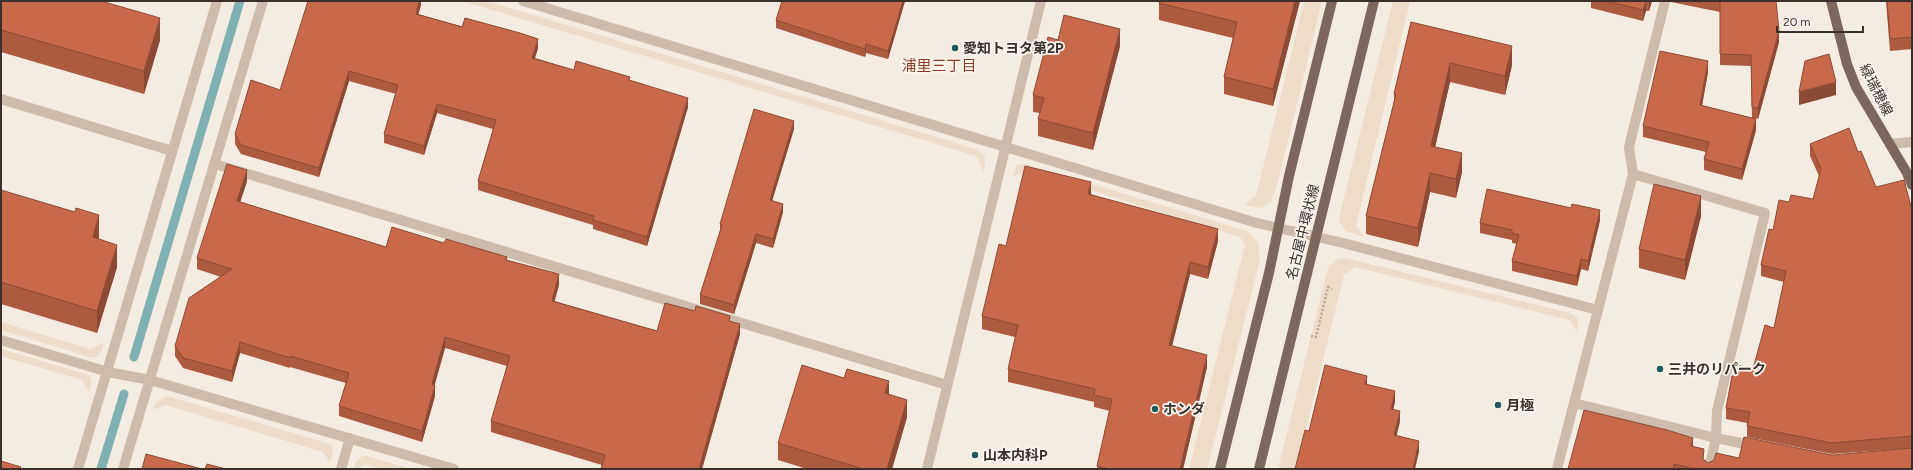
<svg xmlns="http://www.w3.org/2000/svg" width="1913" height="470" font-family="Figtree,'Noto Sans JP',sans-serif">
  <rect width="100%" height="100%" fill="#f4ebe1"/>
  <!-- plaza -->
  <g fill="#ecdcc8">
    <path d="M462,1h25l489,148 9,7 -1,16 -8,-16z"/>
    <path d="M1304,1h18l-43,177 -8,24 -10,6 -17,-3 12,-9z"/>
    <path d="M1393,1h17l-54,224 8,12 -18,-6 -7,-10 1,-7z"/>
    <path d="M1026,164l221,67 7,6 4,7 2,15 -53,210h-18l56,-224 -5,-8 -147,-46 -69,-19 -11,4 4,-11z"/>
    <path d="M1345,258l226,55 7,6 -1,13 -8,-12 -214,-53 -11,8 -48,194h-18l50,-201 8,-8z"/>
    <path d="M1,322l89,27 13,-6 -1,7 -6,7h-6l-89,-27z"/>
    <path d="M1,349l88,26 3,8 -3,9 -7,-12 -81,-24z"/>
    <path d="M167,396l160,47 5,4 1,3 -3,12 -7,-10 -157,-47 -13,5 3,-7z"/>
    <path d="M363,456h4l44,13h-30l-16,-5 -7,5h-5l3,-8z"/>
  </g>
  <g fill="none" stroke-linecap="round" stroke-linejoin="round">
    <!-- stream -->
    <g stroke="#7fb0b2" stroke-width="9">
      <path d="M134,357l106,-356"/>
      <path d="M101,469l23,-75"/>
    </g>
    <!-- path -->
    <path stroke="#b9a596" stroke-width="2.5" stroke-dasharray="2 2" stroke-linecap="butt" d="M1311,336l5,1 12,-50 4,2"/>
    <!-- minor -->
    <g stroke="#cdbbac" stroke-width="10">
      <path d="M523,1l734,222 86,20 255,67"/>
      <path d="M1,99l171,52"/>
      <path d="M1890,144l22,-2"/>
      <path d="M215,164l732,221"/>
      <path d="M1633,174l132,39 -48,198 -1,27 -7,31"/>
      <path d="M1,340l107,32 42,8 304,89"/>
      <path d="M1574,403l142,35 39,8"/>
      <path d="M78,469l139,-468"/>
      <path d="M123,469l140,-468"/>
      <path d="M341,469l9,-31"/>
      <path d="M927,469l114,-468"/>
      <path d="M1557,469l76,-295 -4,-27 36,-146"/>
    </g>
    <!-- major -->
    <g stroke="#7d675c" stroke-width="10">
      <path d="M1831,1l16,63 9,23 51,86 5,12"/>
      <path d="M1220,469l49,-196 20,-97 43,-175"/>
      <path d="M1259,469l115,-468"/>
    </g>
  </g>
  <!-- wall -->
  <g fill="#ac5a40">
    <path d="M1,1l159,39 -16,54 -143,-42z"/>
    <path d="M421,1v4l-3,9 120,34 -3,10 39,12 56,10 58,27 -41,139 -54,-17v-4l-115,-35v-9l15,-52 -56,-16 -13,42 -40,-12v-9l12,-40 -47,-13 -30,96 -78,-23 -6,-10v-10l45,-44z"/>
    <path d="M782,1h123l-17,58 -22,-6 -1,4 -89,-29v-8z"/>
    <path d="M1300,1l-27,105 -49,-12v-17l9,-39 -74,-18v-17z"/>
    <path d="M1591,1h61l-3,10h-3l-3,10 -52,-13z"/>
    <path d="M1671,1h105l3,41 -21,77 -3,-1 1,12 -14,50 -38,-10v-11l2,-7 -63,-15v-11l65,-54 -6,34 50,12 -1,-52 -31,-1v-53l-49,-10z"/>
    <path d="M1886,1h26v48l-22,2z"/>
    <path d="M1411,22l101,43 -7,30 -55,-13 -15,65 27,25 -6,26 -26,-6 -12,55 -52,-13v-18l28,-114v-8z"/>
    <path d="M1058,40l62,6 -27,104 -55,-14v-17l2,-6 -7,-1v-17z"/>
    <path d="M794,129l-22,71 11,12 -10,36 -17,-5 -22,71 -34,-10v-9l20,-63v-8z"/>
    <path d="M1810,144l48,8 18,35 36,23v238l-80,6 -85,-17v-14l-21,-4v-11l8,-32 19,-7 21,-41 10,-46 -23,-6v-11l12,-35 16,-28 24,-3 6,-23 -9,-20z"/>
    <path d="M247,181l-7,21 146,45 58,-4 63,17 52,25 -5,16 103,30 73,-10 10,13 -38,135h-101l1,-4 -111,-33v-11l16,-55 -62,-18 -11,37 1,11 -13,46 -83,-26v-10l7,-23 -56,-16v1l-50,-15 -8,29 -49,-14 -8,-12v-10l46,-69 -24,-8v-11z"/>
    <path d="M1,190l98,47v2l18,28 -20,66 -96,-29z"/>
    <path d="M1091,194l127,47 -10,38 -18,-5 -18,72 35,21 -24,102h-86v-3l13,-55 -16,-4v-5l-86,-20v-13l7,-32 -33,-8v-13l24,-70z"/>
    <path d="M1701,216l-16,64 -46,-12v-19z"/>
    <path d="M1600,220l-12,51 -7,-2 -4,17 -65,-15v-10l5,-17 -5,-1v-3l-32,-7v-10z"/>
    <path d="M889,394l18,23 -15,52h-85l-29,-9v-17z"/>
    <path d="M1693,447l11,12 4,4 31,-5 93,-3 80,14h-344z"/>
  </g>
  <!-- shaded-wall -->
  <g fill="#8c4a34">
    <path d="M419,1h2v4l-5,18v-9z"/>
    <path d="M903,1h2l-17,58v-8z"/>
    <path d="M1295,1h5l-27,105v-17z"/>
    <path d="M1646,1v10l-3,10v-11z"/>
    <path d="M1649,1h3l-3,10z"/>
    <path d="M160,18v22l-16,54v-23z"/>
    <path d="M1120,29v17l-27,104v-17z"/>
    <path d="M1779,31v11l-21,77v-11z"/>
    <path d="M538,39v9l-6,19v-9z"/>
    <path d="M866,44v9l-1,4v-8z"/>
    <path d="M1512,46v19l-7,30v-19z"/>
    <path d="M1708,61v11l-8,44v-11z"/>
    <path d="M1450,63v19l-19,83v-19z"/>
    <path d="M349,71v10l-30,96v-9z"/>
    <path d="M1836,82v13l-37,10v-13z"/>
    <path d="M688,98v9l-41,139v-9z"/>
    <path d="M437,104v9l-13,42v-9z"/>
    <path d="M1756,119v11l-14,50v-11z"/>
    <path d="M794,121v8l-24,79v-8z"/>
    <path d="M1462,153v19l-6,26v-19z"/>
    <path d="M247,170v11l-10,31v-11z"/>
    <path d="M1430,173v19l-12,55v-19z"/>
    <path d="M1091,182v12h-3z"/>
    <path d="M1701,196v20l-16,64v-20z"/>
    <path d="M783,204v8l-10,36v-9z"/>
    <path d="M1600,210v10l-12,51v-10z"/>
    <path d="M99,215v22l-6,22v-22z"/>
    <path d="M1218,229v12l-10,38v-12z"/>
    <path d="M756,234v9l-22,71v-9z"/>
    <path d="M117,245v22l-20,66v-22z"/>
    <path d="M1581,259v10l-4,17v-10z"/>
    <path d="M1190,262v12l-21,84v-13z"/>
    <path d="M559,274v11l-7,26v-10z"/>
    <path d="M740,324v10l-38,135h-3z"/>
    <path d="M445,337v11l-13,47v-11z"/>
    <path d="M240,342v11l-8,29v-11z"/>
    <path d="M1207,355v12l-24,102h-3z"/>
    <path d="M1367,376v11l-2,-3z"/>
    <path d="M889,381v17l-4,-5z"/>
    <path d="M435,386v10l-13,46v-11z"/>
    <path d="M1395,391v11l-4,18v-11z"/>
    <path d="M907,400v17l-15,52h-5z"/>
    <path d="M1400,411v11l-6,24v-11z"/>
    <path d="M1693,438v13l-2,-5z"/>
    <path d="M1419,441v11l-4,17h-2z"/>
  </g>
  <!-- building -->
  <g fill="#c8694b" stroke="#8c4a34">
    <path d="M1,1h100l59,17 -16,53 -143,-41z"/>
    <path d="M308,1h111l-3,13 46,13 3,-9 55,15 18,6 -6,19 42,12 2,-9 54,16 -1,3 59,18 -41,139 -54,-17 1,-4 -116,-35 18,-61 -59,-16 -13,42 -40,-12 14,-49 -49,-14 -30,97 -78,-23 -6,-11 16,-54 29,10z"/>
    <path d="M782,1h121l-15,50 -22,-7 -1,5 -89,-29z"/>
    <path d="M1160,1h135l-22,88 -49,-12 13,-55 -78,-19z"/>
    <path d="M1607,1h39l-3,9z"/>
    <path d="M1720,1h56l3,30 -21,77 -6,-1 -1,-52 -31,-1z"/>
    <path d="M1887,1h25v36l-22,2z"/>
    <path d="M1064,15l56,14 -27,104 -55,-14 6,-21 -11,-3 15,-58 10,3z"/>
    <path d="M1411,22l101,24 -7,30 -55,-13 -19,83 31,7 -6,26 -26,-6 -12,55 -52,-12 30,-122h-2z"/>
    <path d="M1660,51l48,10 -8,44 56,14 -14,50 -38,-10 5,-17 -66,-16z"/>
    <path d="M1829,54l7,28 -37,10 6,-31z"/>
    <path d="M754,109l40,12 -24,79 13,4 -10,35 -17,-5 -22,71 -34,-10 22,-70 -2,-1z"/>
    <path d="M1849,128l9,24 3,-1 15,36 28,-7 8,30v226l-80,7 -85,-17 3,-14 -24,-4 6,-32h2l2,-11 17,4 12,-44 9,3 12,-57 -25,-6 8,-36 4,1 6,-30 10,2 2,-7 22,4 8,-30 -11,-25z"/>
    <path d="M227,164l20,6 -10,31 149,46 6,-20 52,16 2,-4 61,18 -1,3 53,14 -7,27 105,30 8,-28 30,8 1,-5 34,10 -1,5 11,3 -41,145h-98l4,-14 -114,-34 19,-65 -65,-19 -13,47 3,2 -13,45 -83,-25 10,-33 -59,-17v2l-50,-16 -8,29 -49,-13 -8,-12 14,-48 43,-29 -35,-11z"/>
    <path d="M1025,166l66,16 -3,12 130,35 -10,38 -18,-5 -21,83 38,10 -27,114h-70l-13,-3 15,-67 -18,-4 1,-6 -87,-20 10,-44 -36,-9 17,-72 7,2z"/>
    <path d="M1654,184l47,12 -16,64 -46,-11z"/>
    <path d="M1487,189l84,19 1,-4 28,6 -12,51 -7,-2 -4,17 -65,-15 7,-26 -7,-2v-3l-32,-7z"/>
    <path d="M1,190l74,22 1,-4 23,7 -6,22 24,8 -20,66 -96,-29z"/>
    <path d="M802,365l42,13 3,-9 42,12 -4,12 22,7 -20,69h-24l-85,-26z"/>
    <path d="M1325,365l42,11 -2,8 30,7 -4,18 9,2 -6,24 25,6 -6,28h-118l10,-39 4,1z"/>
    <path d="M1584,410l83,20 26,8 -2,8 13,3 -1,10 5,4 6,-3 2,-7 23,5 5,-21 88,18 80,-7v21h-218l-20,-5 -1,5h-105z"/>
    <path d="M146,454l56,15h-60z"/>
    <path d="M1,461l20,6 -1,2h-19z"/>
    <path d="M207,464l19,5h-21z"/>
  </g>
  <!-- markers -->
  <g fill="#1f5a5e" stroke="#fbf5ee" stroke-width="1.5">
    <circle cx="955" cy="48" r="4"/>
    <circle cx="1660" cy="369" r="4"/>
    <circle cx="1498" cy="405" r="4"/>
    <circle cx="1155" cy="409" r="4"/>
    <circle cx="975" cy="455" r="4"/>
  </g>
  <g text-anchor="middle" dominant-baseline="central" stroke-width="3.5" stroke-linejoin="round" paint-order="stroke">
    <!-- poi labels -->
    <g font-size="14" font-weight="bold" fill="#3b302b" stroke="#fbf5ee" text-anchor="start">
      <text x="963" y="48">愛知トヨタ第2P</text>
      <text x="1668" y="369">三井のリパーク</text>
      <text x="1506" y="405">月極</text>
      <text x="1163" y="409">ホンダ</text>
      <text x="983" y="455">山本内科P</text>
    </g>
    <!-- street labels -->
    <g font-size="14" fill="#3b302b" stroke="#fbf5ee">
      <text transform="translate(1876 90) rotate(63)">緑瑞穂線</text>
      <text transform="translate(1303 232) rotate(-76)">名古屋中環状線</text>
    </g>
    <!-- neighbourhood labels -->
    <g font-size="15" fill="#8c3b22" stroke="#fbf5ee">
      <text x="939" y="66">浦里三丁目</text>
    </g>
  </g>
  <!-- border -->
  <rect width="1913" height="470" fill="none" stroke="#3b302b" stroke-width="4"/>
  <!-- scale -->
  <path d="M1777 26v6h86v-6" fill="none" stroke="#3b302b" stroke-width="2"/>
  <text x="1783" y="26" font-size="12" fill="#3b302b" stroke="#fbf5ee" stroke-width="3" paint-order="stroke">20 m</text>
</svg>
